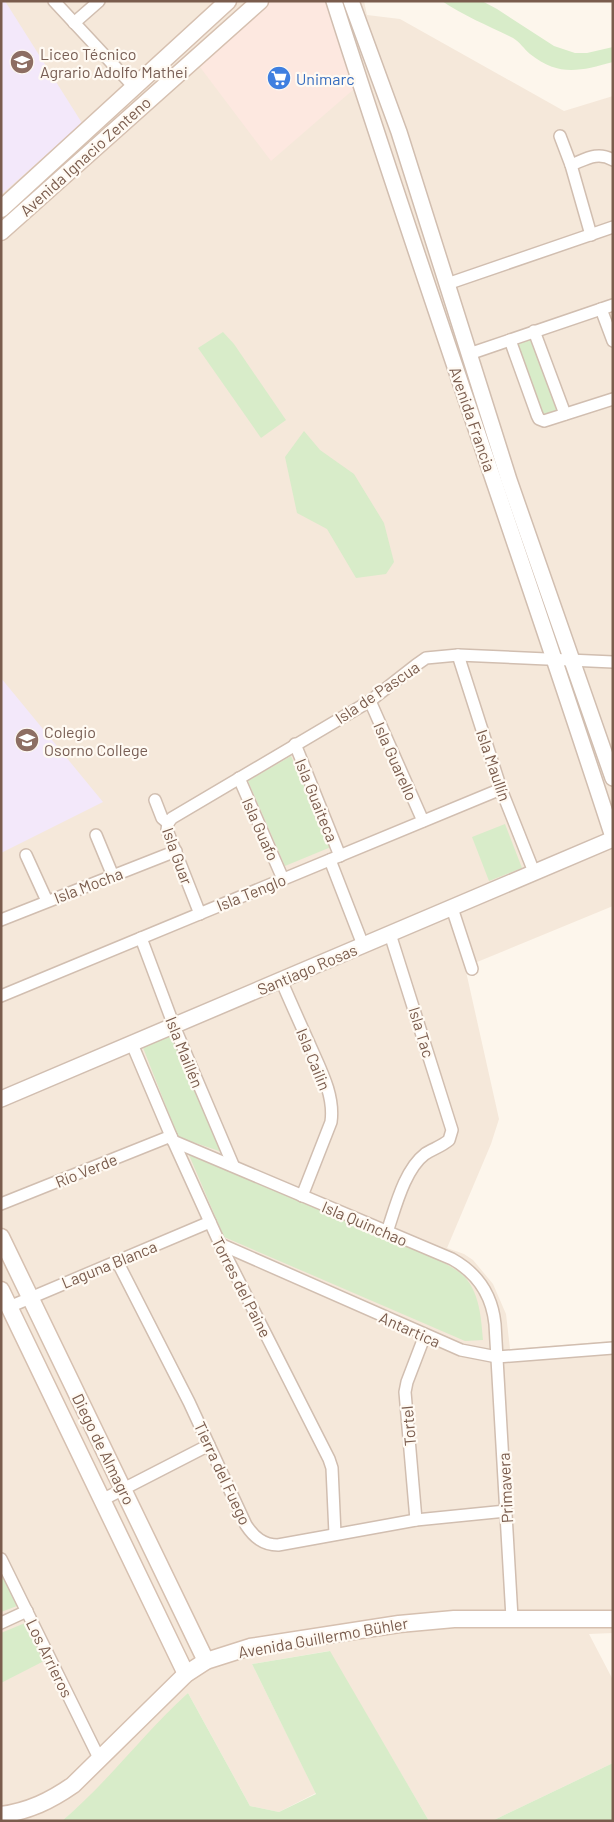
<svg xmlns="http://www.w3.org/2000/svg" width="614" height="1822" font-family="Barlow,sans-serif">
  <rect width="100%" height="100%" fill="#fdf6ec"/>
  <!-- residential -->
  <path fill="#f5e8da" d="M1,1h363l3,14 33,4 164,92 49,-15v810l-148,61 34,152 -8,25 -44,104 17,6 9,6 20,24 13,30 4,35 103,-8v292l-24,1 24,46v83l-121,58h-63l-100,-170 -77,13 64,129 -37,19 -29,-6 -62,-113 -69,80 -57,48h-61z"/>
  <!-- commercial -->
  <path fill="#fde8e0" d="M271,1h56l27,88 -83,72 -71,-94z"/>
  <!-- education -->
  <g fill="#f3e8fa">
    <path d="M1,1h4l77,122 -81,72z"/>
    <path d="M1,678l102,124 -102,51z"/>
  </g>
  <!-- green -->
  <g fill="#d8ecc9">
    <path d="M442,1h40l15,8 57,37 21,7h12l26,-6v15c-33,9 -54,15 -83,-8 -6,-5 -10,-12 -17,-16 -24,-12 -49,-22 -71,-37z"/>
    <path d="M223,332l11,12 52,76 -25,18 -63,-90z"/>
    <path d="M532,339l25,73 -15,5 -25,-73z"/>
    <path d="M304,431l16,19 34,24 30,49 10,39 -8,12 -30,4 -29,-49 -30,-16 -12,-56z"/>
    <path d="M291,756l40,91 -46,19 -37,-85z"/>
    <path d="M505,824l17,44 -33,13 -17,-44z"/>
    <path d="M172,1027l50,125 -44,-15 -38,-97z"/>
    <path d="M189,1155l243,102c8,4 17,8 24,13 23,14 25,45 27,70l-18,1 -241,-104z"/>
    <path d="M1,1573l16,33 -16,6z"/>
    <path d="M25,1623l19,38 -43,22v-50z"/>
    <path d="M330,1651l99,170h-367c46,-39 82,-88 126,-128l62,113 29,6 37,-18 -64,-130z"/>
    <path d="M613,1763v58h-121z"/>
  </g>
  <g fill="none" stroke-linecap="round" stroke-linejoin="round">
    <!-- minor casing -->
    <g stroke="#d1beb0" stroke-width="14">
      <g id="minor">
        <path d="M54,1l80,86"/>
        <path d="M74,23l25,-22"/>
        <path d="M560,136l11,29 20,70"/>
        <path d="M571,165c15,-6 27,-14 42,-5"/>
        <path d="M447,284l166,-57"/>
        <path d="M601,309l12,32"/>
        <path d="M534,331l31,83"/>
        <path d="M510,340l27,75 2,4 5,2 69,-22"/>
        <path d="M469,354l144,-49"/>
        <path d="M458,655l43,134 33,83"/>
        <path d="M370,701l53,120"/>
        <path d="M295,744l45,112"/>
        <path d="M239,778l44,101"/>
        <path d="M155,800l7,18 6,5"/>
        <path d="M168,823l4,-5 198,-117 46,-36 10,-7 32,-3 155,7"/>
        <path d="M168,823l-1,7 33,84"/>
        <path d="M96,835l17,41"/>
        <path d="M26,855l21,46"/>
        <path d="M330,860l33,85"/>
        <path d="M452,908l20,61"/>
        <path d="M1,920l175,-69"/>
        <path d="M141,938l33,88 59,139"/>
        <path d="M281,980c9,21 18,41 27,61 11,26 27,53 23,81l-29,74"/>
        <path d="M1,996l500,-207"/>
        <path d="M132,1044l39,92 49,108 109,215 3,9 3,66"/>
        <path d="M173,1141l279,118c25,14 40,36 43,65l17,294"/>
        <path d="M1,1204l170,-68"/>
        <path d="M387,1232c8,-23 17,-62 38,-78 8,-5 17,-8 24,-14l3,-10 -62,-196"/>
        <path d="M220,1244l241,106 36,7 116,-9"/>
        <path d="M117,1261l72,141 57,123c8,12 17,20 32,20l138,-25 90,-9"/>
        <path d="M9,1307l201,-85"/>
        <path d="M102,1500l107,-55"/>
        <path d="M416,1520l-11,-128 2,-10 18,-47"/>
        <path d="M1,1559l98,199"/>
        <path d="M1,1623l26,-12"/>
      </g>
    </g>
    <!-- tertiary casing -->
    <g stroke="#d1beb0" stroke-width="18">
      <g id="tertiary">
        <path d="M334,1c89,280 188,556 279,836"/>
        <path d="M351,1l48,131 110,348 104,298"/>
        <path d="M1,1099l612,-260"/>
      </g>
    </g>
    <!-- secondary casing -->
    <g stroke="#d6c0b0" stroke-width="19">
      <g id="secondary">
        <path d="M1,209l227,-208"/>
        <path d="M1,232l259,-231"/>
        <path d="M1,1237l205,424"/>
        <path d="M1,1290l185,384"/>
        <path d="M1,1815c28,-4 49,-14 72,-30l113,-111 20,-13 44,-14 149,-23 55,-5h159"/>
      </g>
    </g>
    <!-- minor -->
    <use href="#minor" stroke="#fff" stroke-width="11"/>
    <!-- tertiary -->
    <use href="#tertiary" stroke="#fff" stroke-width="15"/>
    <!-- secondary -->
    <use href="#secondary" stroke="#fff" stroke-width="16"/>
  </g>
  <!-- icons -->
  <defs>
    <g id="school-disc" transform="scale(1.25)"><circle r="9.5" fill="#8d6e63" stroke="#fffaf3"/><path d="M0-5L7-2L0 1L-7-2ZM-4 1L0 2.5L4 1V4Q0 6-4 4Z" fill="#fff"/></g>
    <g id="supermarket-disc" transform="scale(1.25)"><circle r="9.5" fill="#3f7fe0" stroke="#fffaf3"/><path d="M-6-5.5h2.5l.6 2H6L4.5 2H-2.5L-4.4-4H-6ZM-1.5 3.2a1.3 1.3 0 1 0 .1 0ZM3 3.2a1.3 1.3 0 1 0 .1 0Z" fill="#fff"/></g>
  </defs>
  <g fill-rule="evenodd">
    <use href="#school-disc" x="22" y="62"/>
    <use href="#supermarket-disc" x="279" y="78"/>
    <use href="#school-disc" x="27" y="740"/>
  </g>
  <g text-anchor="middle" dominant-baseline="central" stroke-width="4.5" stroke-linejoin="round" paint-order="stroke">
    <!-- education labels -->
    <g font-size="16" fill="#785e54" stroke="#fffaf3" text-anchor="start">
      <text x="40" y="53">Liceo Técnico<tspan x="40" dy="18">Agrario Adolfo Mathei</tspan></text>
      <text x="44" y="731">Colegio<tspan x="44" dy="18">Osorno College</tspan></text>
    </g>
    <!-- shop labels -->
    <g font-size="16" fill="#366cbe" stroke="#fffaf3" text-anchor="start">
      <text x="296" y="78">Unimarc</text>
    </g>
    <!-- street labels -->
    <g font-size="16" fill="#7a5c4d" stroke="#fffaf3">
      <text transform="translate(85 156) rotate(-42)">Avenida Ignacio Zenteno</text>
      <text transform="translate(473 419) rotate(71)">Avenida Francia</text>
      <text transform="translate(377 692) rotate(-34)">Isla de Pascua</text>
      <text transform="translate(396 761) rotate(66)">Isla Guarello</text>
      <text transform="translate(494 765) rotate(71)">Isla Maullín</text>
      <text transform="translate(317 800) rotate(68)">Isla Guaiteca</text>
      <text transform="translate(261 829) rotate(66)">Isla Guafo</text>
      <text transform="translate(178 856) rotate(70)">Isla Guar</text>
      <text transform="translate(88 885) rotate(-21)">Isla Mocha</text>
      <text transform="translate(251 892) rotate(-22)">Isla Tenglo</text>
      <text transform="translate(307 969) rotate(-23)">Santiago Rosas</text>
      <text transform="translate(422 1032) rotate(73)">Isla Tac</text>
      <text transform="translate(185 1052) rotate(68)">Isla Maillén</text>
      <text transform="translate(314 1059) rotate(68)">Isla Cailin</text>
      <text transform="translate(86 1170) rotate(-22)">Río Verde</text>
      <text transform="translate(365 1223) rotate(23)">Isla Quinchao</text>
      <text transform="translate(109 1264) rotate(-22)">Laguna Blanca</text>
      <text transform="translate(242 1287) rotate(63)">Torres del Paine</text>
      <text transform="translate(410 1329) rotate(24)">Antartica</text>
      <text transform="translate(408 1426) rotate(-95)">Tortel</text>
      <text transform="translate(104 1449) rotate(64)">Diego de Almagro</text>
      <text transform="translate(223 1473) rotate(65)">Tierra del Fuego</text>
      <text transform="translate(505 1488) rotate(-93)">Primavera</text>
      <text transform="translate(323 1637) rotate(-10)">Avenida Guillermo Bühler</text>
      <text transform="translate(50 1658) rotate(64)">Los Arrieros</text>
    </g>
  </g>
  <!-- border -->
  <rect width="614" height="1822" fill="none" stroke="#7a5c4d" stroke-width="5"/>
</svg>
